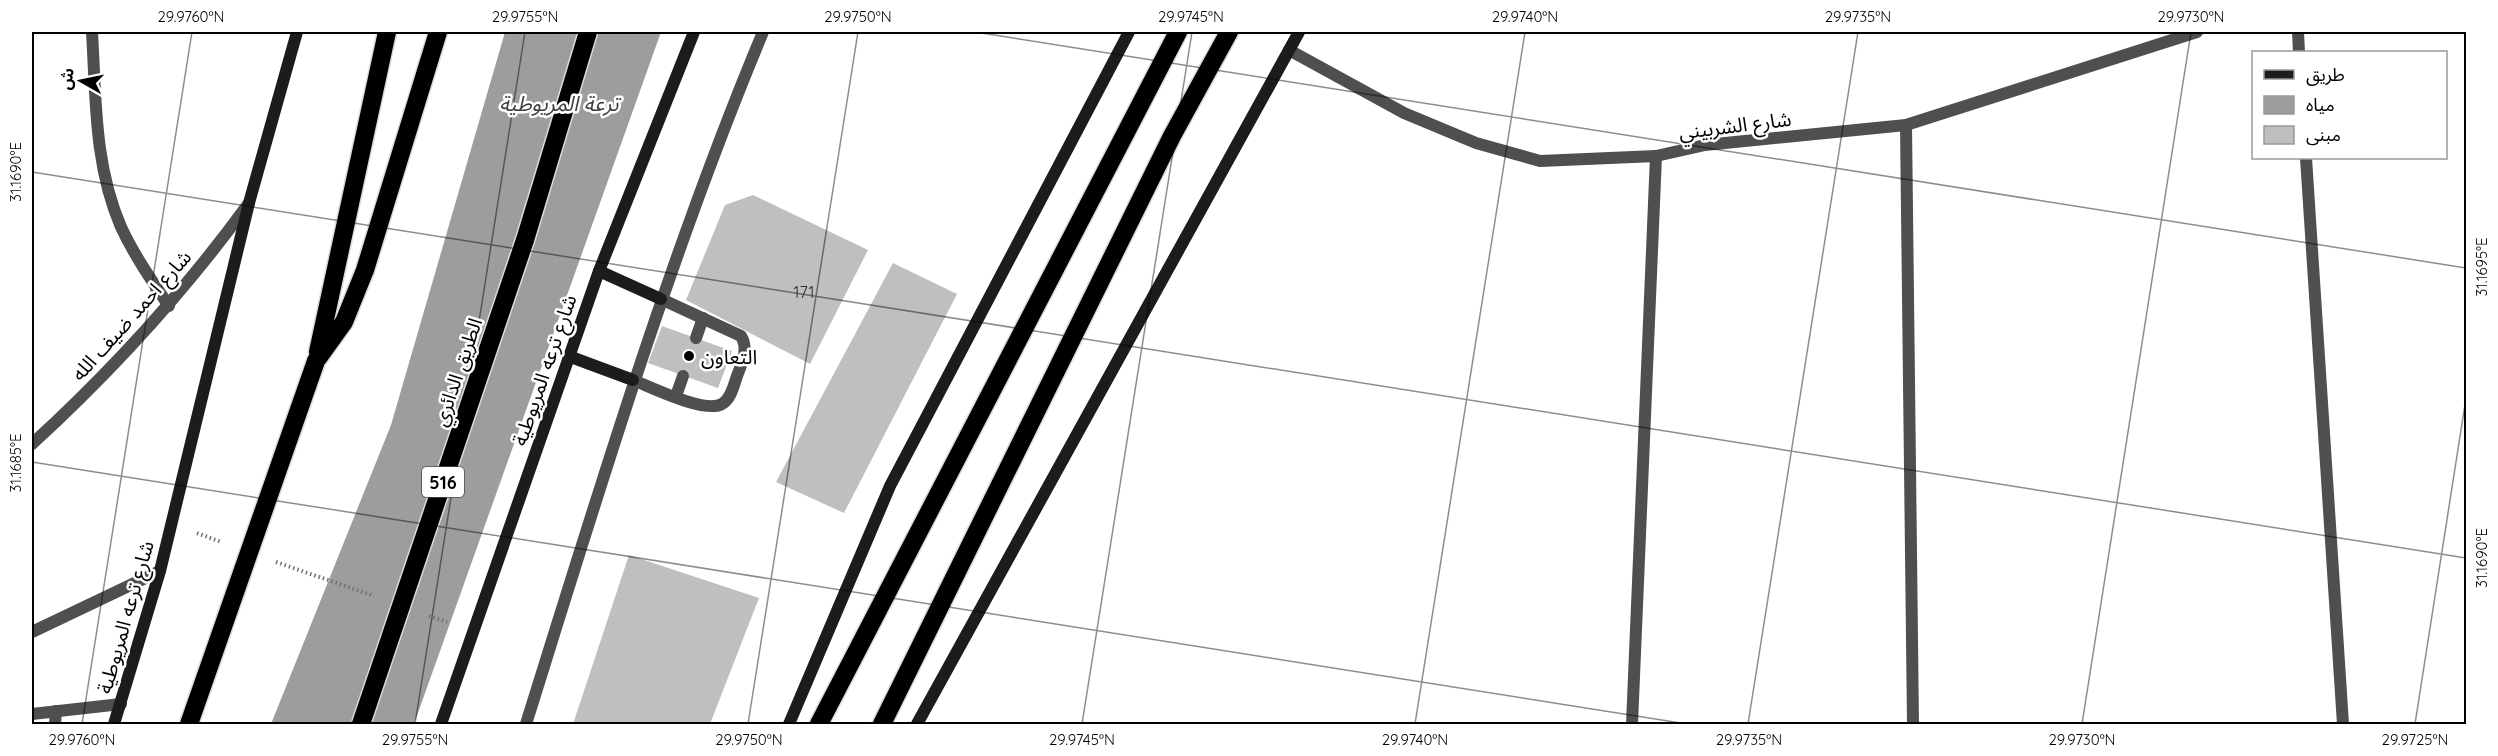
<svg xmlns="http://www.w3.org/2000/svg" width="2498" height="756" font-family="Quicksand,'Noto Sans Arabic',sans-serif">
  <rect width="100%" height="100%" fill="#fff"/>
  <!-- water -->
  <path fill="#9d9d9d" d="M505,32h156l-247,692h-143l120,-299z"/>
  <!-- building -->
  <g fill="#bfbfbf">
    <path d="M753,195l115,55 -58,114 -124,-64 39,-95z"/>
    <path d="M893,263l64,31 -113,219 -68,-31z"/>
    <path d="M662,326l70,25 -14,37 -70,-25z"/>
    <path d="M629,555l130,43 -49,126h-137z"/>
  </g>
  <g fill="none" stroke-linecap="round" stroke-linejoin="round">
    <!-- motorway casing -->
    <g stroke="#dbdbdb" stroke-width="21">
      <g id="motorway">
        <path d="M525,240l63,-208"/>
        <path d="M318,352l69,-320"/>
        <path d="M316,361l28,-39 21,-52 73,-238"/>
        <path d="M819,724l359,-692"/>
        <path d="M882,724l290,-588 57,-104"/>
      </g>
    </g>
    <!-- path -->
    <g stroke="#717171" stroke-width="4" stroke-dasharray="1.5 3" stroke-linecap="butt">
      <path d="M197,533l24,9"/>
      <path d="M276,562l98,34"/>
      <path d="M429,616l18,6"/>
    </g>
    <!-- service -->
    <g stroke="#4f4f4f" stroke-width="12">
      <path d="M696,338l7,-20"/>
      <path d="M633,380c18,7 72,34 89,24 9,-5 12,-19 15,-28 5,-13 12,-27 4,-40l-80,-37"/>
      <path d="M676,396l7,-20"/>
      <path d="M32,714l89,-10"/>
      <path d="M55,724l1,-13"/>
    </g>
    <!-- minor -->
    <g stroke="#4f4f4f" stroke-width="12">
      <path d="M92,32c4,66 2,133 29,195 13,28 31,54 48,79"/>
      <path d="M2298,32l1,20"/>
      <path d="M1289,50l115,63 72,30 64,18 116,-5 49,-11 201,-20 291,-93"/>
      <path d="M1906,125l7,599"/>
      <path d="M2306,158l37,566"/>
      <path d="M32,444c81,-74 152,-152 217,-241"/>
      <path d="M32,632l128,-61"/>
      <path d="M1632,724l24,-568"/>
    </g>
    <!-- tertiary -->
    <path stroke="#4f4f4f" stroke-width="12" d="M526,724c73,-233 143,-467 237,-692"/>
    <!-- secondary -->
    <g stroke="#1c1c1c" stroke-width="12">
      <path d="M599,271l62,28"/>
      <path d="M571,357l62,23"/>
      <path d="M114,724l46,-153 89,-368 48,-171"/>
      <path d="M441,724l158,-453 95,-239"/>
      <path d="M789,724l101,-238 239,-454"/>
      <path d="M917,724l382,-692"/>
    </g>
    <!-- motorway -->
    <use href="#motorway" stroke="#000" stroke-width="18"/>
    <!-- motorway-bridge casing -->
    <g stroke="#dbdbdb" stroke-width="21" stroke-linecap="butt">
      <g id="motorway-bridge">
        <path d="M189,724l127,-363"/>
        <path d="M361,724l164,-484"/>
      </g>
    </g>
    <!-- motorway-bridge -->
    <use href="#motorway-bridge" stroke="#000" stroke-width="18"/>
  </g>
  <!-- ticks -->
  <path fill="none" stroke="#000" stroke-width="1.5" stroke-opacity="0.45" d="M975,32l1491,236M32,172l2434,386M32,462l1655,262M82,724l110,-692M415,724l110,-692M748,724l110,-692M1082,724l110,-692M1415,724l110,-692M1748,724l110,-692M2082,724l109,-692M2415,724l51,-326"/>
  <!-- markers -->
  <circle fill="#000" stroke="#fff" stroke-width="2" cx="689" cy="356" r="6"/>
  <g text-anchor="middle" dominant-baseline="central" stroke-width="5" stroke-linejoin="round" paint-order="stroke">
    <!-- number labels -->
    <g font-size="16" fill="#303030">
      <text x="804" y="292">171</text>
    </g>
    <!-- shield labels -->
    <rect fill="#fff" stroke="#4c4c4c" stroke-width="1.5" x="422" y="467" width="42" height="30" rx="4.5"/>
    <g font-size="18" font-weight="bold" fill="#000">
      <text x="443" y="482">516</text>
    </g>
    <!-- street labels -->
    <g font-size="20" fill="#000" stroke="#fff">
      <text transform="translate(1735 125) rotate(-7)">شارع الشربيني</text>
      <text transform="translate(131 315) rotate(-48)">شارع احمد ضيف الله</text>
      <text transform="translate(544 370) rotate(-71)">شارع ترعه المريوطية</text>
      <text transform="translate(457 372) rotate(-71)">الطريق الدائري</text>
      <text transform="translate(125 617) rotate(-74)">شارع ترعه المريوطية</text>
    </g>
    <!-- poi labels -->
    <g font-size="20" fill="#000" stroke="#fff" text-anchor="start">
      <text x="701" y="356">التعاون</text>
    </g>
    <!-- water labels -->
    <g font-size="21" font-style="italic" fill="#3e3e3e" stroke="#fff">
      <text x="559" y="103">ترعة المريوطية</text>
    </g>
  </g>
  <!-- border -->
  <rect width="2498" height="756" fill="none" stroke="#ffffff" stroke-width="66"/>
  <!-- legend -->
  <rect x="2252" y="51" width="195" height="108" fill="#ffffff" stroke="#999999" stroke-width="1.5"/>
  <rect x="2264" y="70" width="30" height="9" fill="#1c1c1c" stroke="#999999" stroke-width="1.5"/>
  <text x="2306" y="81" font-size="18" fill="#000000">طريق</text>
  <rect x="2264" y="96" width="30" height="18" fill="#9d9d9d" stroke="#999999" stroke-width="1.5"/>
  <text x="2306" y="111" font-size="18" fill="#000000">مياه</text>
  <rect x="2264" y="126" width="30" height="18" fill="#bfbfbf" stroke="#999999" stroke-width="1.5"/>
  <text x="2306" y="141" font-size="18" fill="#000000">مبنى</text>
  <!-- north arrow -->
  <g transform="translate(81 81) rotate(279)" stroke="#ffffff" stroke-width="4.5" paint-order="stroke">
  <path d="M0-4.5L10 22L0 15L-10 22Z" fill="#000000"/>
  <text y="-9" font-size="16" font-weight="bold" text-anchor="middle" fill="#000000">ش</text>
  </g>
  <rect x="33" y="33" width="2432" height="690" fill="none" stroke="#000" stroke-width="2"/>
  <g font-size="15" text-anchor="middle" fill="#000">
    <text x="191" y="22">29.9760°N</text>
    <text x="525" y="22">29.9755°N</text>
    <text x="858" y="22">29.9750°N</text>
    <text x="1191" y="22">29.9745°N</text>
    <text x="1525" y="22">29.9740°N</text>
    <text x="1858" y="22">29.9735°N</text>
    <text x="2191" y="22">29.9730°N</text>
    <text transform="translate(16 172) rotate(-90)" y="5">31.1690°E</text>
    <text transform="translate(2482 267) rotate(-90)" y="5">31.1695°E</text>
    <text transform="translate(16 463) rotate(-90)" y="5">31.1685°E</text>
    <text transform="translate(2482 558) rotate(-90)" y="5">31.1690°E</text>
    <text x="82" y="745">29.9760°N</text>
    <text x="415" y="745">29.9755°N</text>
    <text x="749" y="745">29.9750°N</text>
    <text x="1082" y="745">29.9745°N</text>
    <text x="1415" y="745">29.9740°N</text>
    <text x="1749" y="745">29.9735°N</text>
    <text x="2082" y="745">29.9730°N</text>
    <text x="2415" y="745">29.9725°N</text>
  </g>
</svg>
